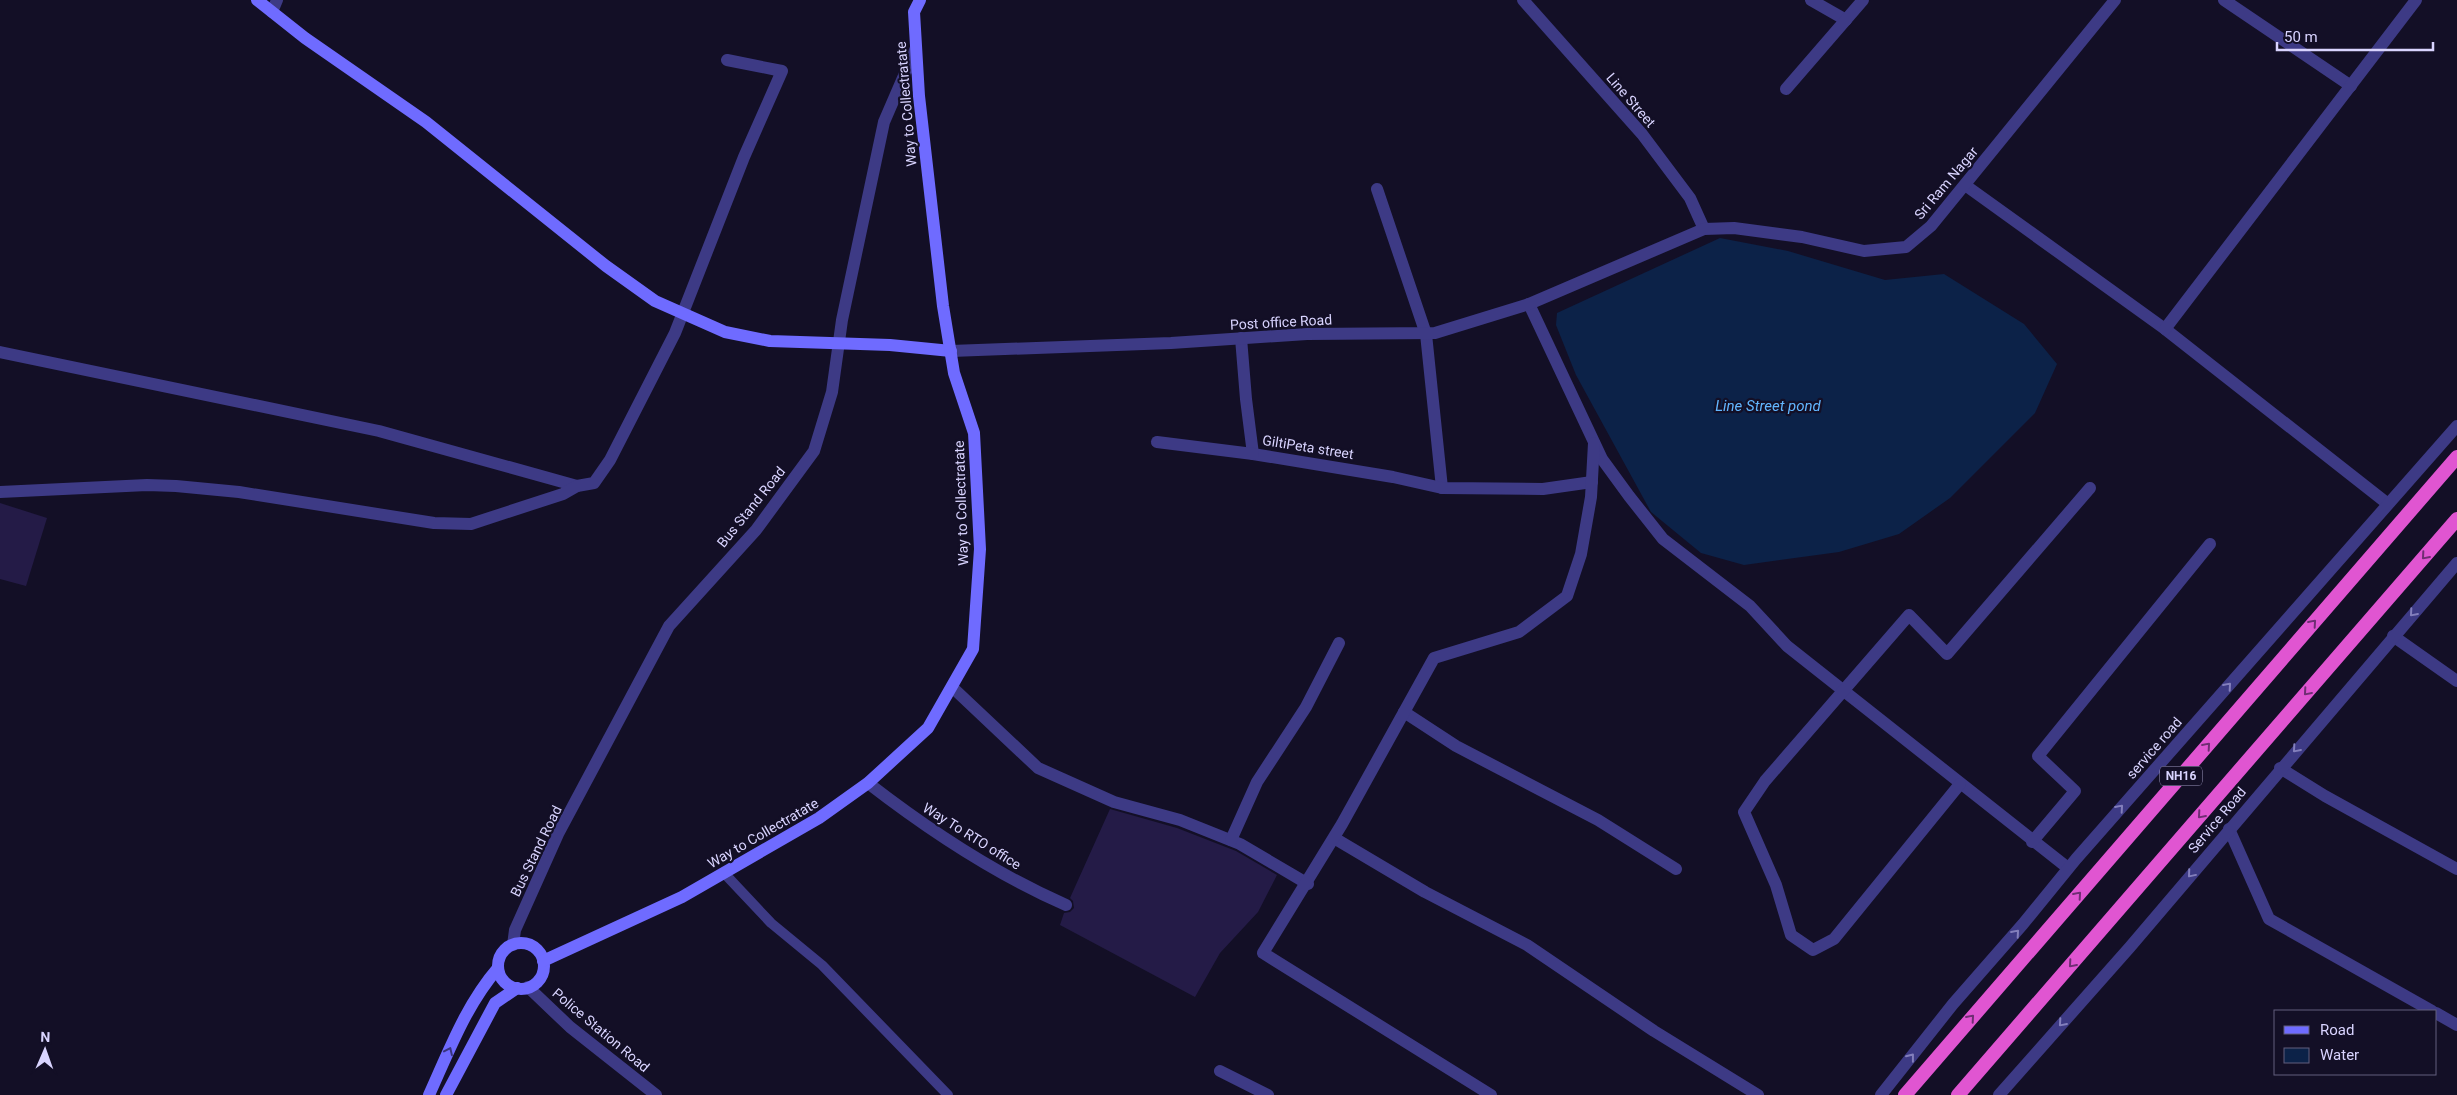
<svg xmlns="http://www.w3.org/2000/svg" width="2457" height="1095" font-family="Roboto,sans-serif">
  <rect width="100%" height="100%" fill="#130f26"/>
  <!-- water -->
  <path fill="#0c2248" d="M1720,238l68,13 97,29 59,-6 80,50 33,40 -22,49 -85,85 -51,36 -60,18 -95,13 -43,-12 -50,-41 -75,-137 -20,-50 1,-12z"/>
  <!-- building -->
  <g fill="#241b47">
    <path d="M0,503l47,15 -21,68 -26,-7z"/>
    <path d="M1110,809l67,19 59,23 41,24 -19,37 -38,41 -25,44 -135,-72 4,-12 6,-1 4,-4 -1,-7 -3,-3z"/>
  </g>
  <g fill="none" stroke-linecap="round" stroke-linejoin="round">
    <!-- service -->
    <path stroke="#3d3a85" stroke-width="10" d="M724,873l47,50 51,42 126,130"/>
    <!-- minor -->
    <g stroke="#3d3a85" stroke-width="12">
      <path d="M1523,0l119,134 48,64 14,31"/>
      <path d="M1811,0l35,20"/>
      <path d="M2224,0l127,86"/>
      <path d="M272,12l5,-12"/>
      <path d="M1786,89l77,-89"/>
      <path d="M1965,185l200,144 223,175"/>
      <path d="M1377,189l49,145 16,154"/>
      <path d="M1529,304l73,155 27,37 34,43 87,67 37,40 281,222"/>
      <path d="M2165,329l251,-329"/>
      <path d="M1241,338l5,61 7,55 140,23 49,11 101,1 49,-7"/>
      <path d="M951,351l220,-8 136,-9 128,-1 94,-29 175,-75 30,-1 68,9 62,14 42,-4 25,-21 184,-226"/>
      <path d="M0,352l379,79 198,55"/>
      <path d="M1157,442l96,12"/>
      <path d="M0,492l147,-7 29,1 63,6 195,31 37,1 92,-30 14,-8 17,-3 16,-23 65,-127 69,-176 38,-86 -55,-11"/>
      <path d="M2393,636l64,45"/>
      <path d="M952,687l86,81 76,34 66,18 60,24 68,40"/>
      <path d="M1404,712l52,34 142,74 78,49"/>
      <path d="M2280,768l45,28 132,73"/>
      <path d="M868,783c62,48 127,91 198,122"/>
      <path d="M1960,784l-126,155 -21,11 -22,-15 -15,-50 -32,-73 21,-31 144,-166 38,39 143,-166"/>
      <path d="M2229,829l40,90 163,92"/>
      <path d="M1334,838l91,54 102,53 127,86 104,64"/>
      <path d="M1231,840l26,-58 49,-75 33,-64"/>
      <path d="M2032,842l43,-51 -37,-35 172,-212"/>
      <path d="M528,987l42,40 86,68"/>
      <path d="M2436,1013l21,12"/>
      <path d="M1220,1071l48,24"/>
      <path d="M1491,1095l-228,-142 79,-129 92,-166 85,-26 48,-36 14,-42 10,-57 3,-54"/>
    </g>
    <!-- tertiary -->
    <g stroke="#3d3a85" stroke-width="12">
      <path d="M513,945l2,-15 43,-96 111,-208 87,-96 58,-79 18,-59 10,-72 42,-198 32,-74"/>
      <path d="M1881,1095l72,-91 70,-80 53,-65 381,-433"/>
      <path d="M1999,1095l131,-148 327,-384"/>
    </g>
    <!-- secondary -->
    <g stroke="#6f6bff" stroke-width="12">
      <path d="M257,0l48,38 121,84 180,144 49,35 70,31 45,9 120,4 61,6"/>
      <circle cx="521" cy="966" r="23"/>
      <path d="M543,961l139,-64 137,-79 49,-35 60,-55 45,-79 7,-100 -6,-116 -20,-60 -11,-67 -24,-210 -5,-84 6,-12"/>
      <path d="M429,1095c20,-44 37,-90 69,-127"/>
      <path d="M446,1095l49,-92 22,-15"/>
    </g>
    <!-- trunk -->
    <g stroke="#e055d1" stroke-width="14">
      <path d="M1905,1095l552,-638"/>
      <path d="M1958,1095l499,-576"/>
    </g>
  </g>
  <!-- one-way arrows -->
  <defs><path id="oneway-chevron" d="M-2-3.5L2.5 0L-2 3.5" fill="none" stroke-width="1.6" stroke-linecap="round" stroke-linejoin="round" transform="scale(1.25)"/></defs>
  <g stroke="#6f2e73">
    <use href="#oneway-chevron" transform="translate(2425 556) rotate(131)"/>
    <use href="#oneway-chevron" transform="translate(2313 623) rotate(-49)"/>
    <use href="#oneway-chevron" transform="translate(2307 692) rotate(131)"/>
    <use href="#oneway-chevron" transform="translate(2207 746) rotate(-49)"/>
    <use href="#oneway-chevron" transform="translate(2201 815) rotate(131)"/>
    <use href="#oneway-chevron" transform="translate(2078 895) rotate(-49)"/>
    <use href="#oneway-chevron" transform="translate(2072 964) rotate(131)"/>
    <use href="#oneway-chevron" transform="translate(1971 1018) rotate(-49)"/>
  </g>
  <g stroke="#837fbc">
    <use href="#oneway-chevron" transform="translate(2413 613) rotate(131)"/>
    <use href="#oneway-chevron" transform="translate(2228 686) rotate(-49)"/>
    <use href="#oneway-chevron" transform="translate(2296 749) rotate(131)"/>
    <use href="#oneway-chevron" transform="translate(2120 808) rotate(-49)"/>
    <use href="#oneway-chevron" transform="translate(2191 874) rotate(130)"/>
    <use href="#oneway-chevron" transform="translate(2016 933) rotate(-49)"/>
    <use href="#oneway-chevron" transform="translate(2062 1023) rotate(131)"/>
    <use href="#oneway-chevron" transform="translate(1911 1057) rotate(-52)"/>
  </g>
  <use stroke="#38347d" href="#oneway-chevron" transform="translate(449 1051) rotate(-65)"/>
  <g text-anchor="middle" dominant-baseline="central" stroke-width="4.5" stroke-linejoin="round" paint-order="stroke">
    <!-- shield labels -->
    <rect fill="#130f26" stroke="#9e99be" stroke-width="1" x="2160" y="766.5" width="42" height="19" rx="4"/>
    <g font-size="12" font-weight="bold" fill="#d9d4ff">
      <text x="2181" y="776">NH16</text>
    </g>
    <!-- street labels -->
    <g font-size="14" fill="#d9d4ff" stroke="#130f26">
      <text transform="translate(1631 100) rotate(49)">Line Street</text>
      <text transform="translate(906 104) rotate(-95)">Way to Collectratate</text>
      <text transform="translate(1946 183) rotate(-50)">Sri Ram Nagar</text>
      <text transform="translate(1281 322) rotate(-3)">Post office Road</text>
      <text transform="translate(1308 447) rotate(9)">GiltiPeta street</text>
      <text transform="translate(961 503) rotate(-92)">Way to Collectratate</text>
      <text transform="translate(751 507) rotate(-51)">Bus Stand Road</text>
      <text transform="translate(2154 748) rotate(-49)">service road</text>
      <text transform="translate(2217 820) rotate(-50)">Service Road</text>
      <text transform="translate(763 833) rotate(-30)">Way to Collectratate</text>
      <text transform="translate(972 836) rotate(32)">Way To RTO office</text>
      <text transform="translate(536 851) rotate(-64)">Bus Stand Road</text>
      <text transform="translate(601 1030) rotate(40)">Police Station Road</text>
    </g>
    <!-- water labels -->
    <g font-size="15" font-style="italic" fill="#62b6ff" stroke="#130f26">
      <text x="1768" y="406">Line Street pond</text>
    </g>
  </g>
  <!-- legend -->
  <rect x="2274" y="1010" width="162" height="65" fill="#130f26" stroke="#625e7d"/>
  <rect x="2284" y="1026" width="25" height="8" fill="#6f6bff" stroke="#625e7d"/>
  <text x="2320" y="1035" font-size="15" fill="#d9d4ff">Road</text>
  <rect x="2284" y="1048" width="25" height="15" fill="#0c2248" stroke="#625e7d"/>
  <text x="2320" y="1060" font-size="15" fill="#d9d4ff">Water</text>
  <!-- north arrow -->
  <g transform="translate(45 1050) rotate(2)" stroke="#130f26" stroke-width="4" paint-order="stroke">
  <path d="M0-4L9 19L0 12L-9 19Z" fill="#d9d4ff"/>
  <text y="-8" font-size="14" font-weight="bold" text-anchor="middle" fill="#d9d4ff">N</text>
  </g>
  <!-- scale -->
  <path d="M2277 42v8h156v-8" fill="none" stroke="#d9d4ff" stroke-width="2.5"/>
  <text x="2284" y="42" font-size="15" fill="#d9d4ff" stroke="#130f26" stroke-width="4" paint-order="stroke">50 m</text>
</svg>
